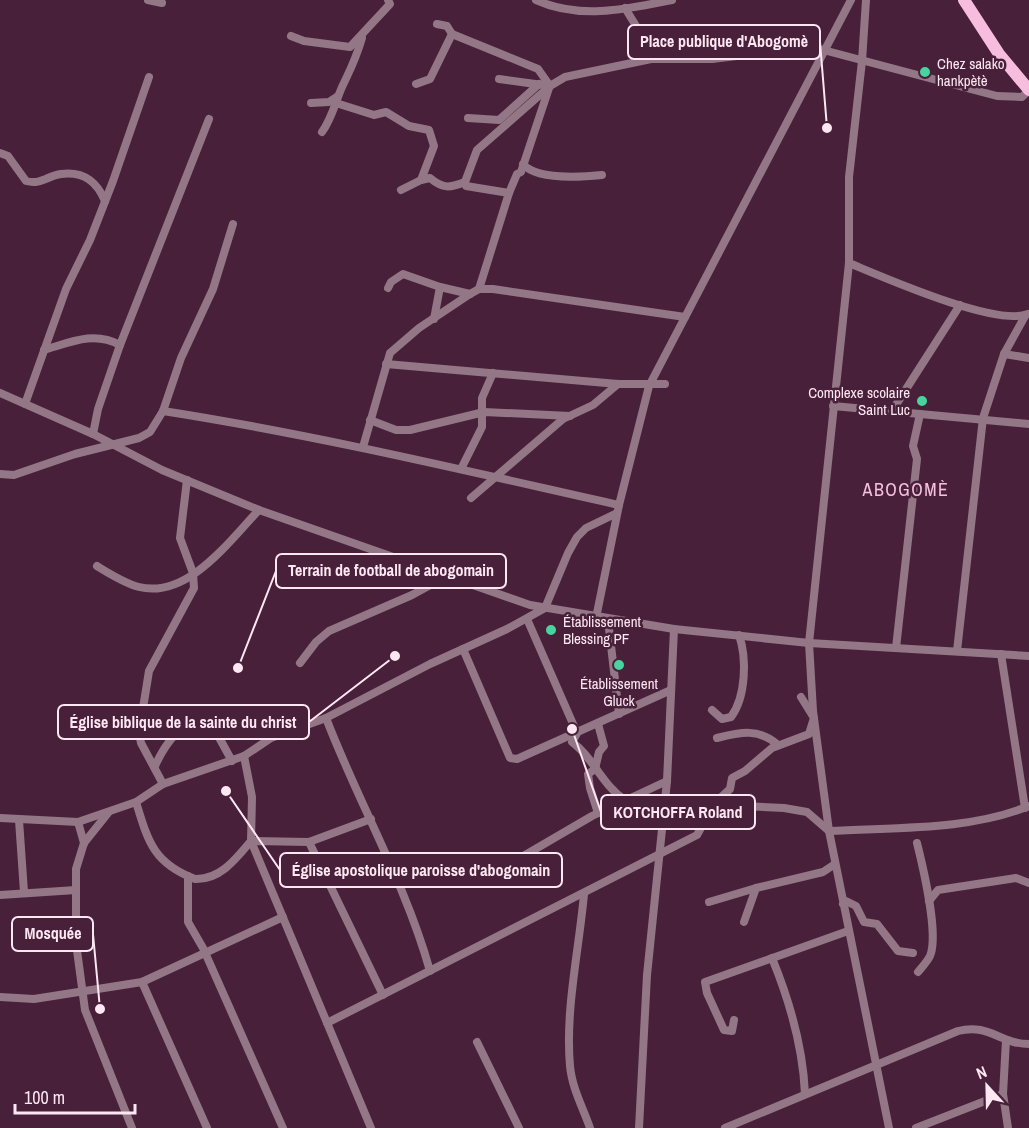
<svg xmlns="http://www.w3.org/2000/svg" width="1029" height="1128" font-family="'Archivo Narrow',sans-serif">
  <rect width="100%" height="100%" fill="#492039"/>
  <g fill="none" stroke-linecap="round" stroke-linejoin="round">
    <!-- street -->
    <g stroke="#937787" stroke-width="8">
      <path d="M148,0l14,3"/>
      <path d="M536,0c44,20 91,9 136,0"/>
      <path d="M866,0l-4,61 -13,116v86l-40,380 4,68 16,120 60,297"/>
      <path d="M625,8l21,34 5,17"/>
      <path d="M437,24l10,2 5,8"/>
      <path d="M291,36l13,5 46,6 40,-43 -2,-4"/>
      <path d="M416,84l14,-5 22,-45 86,35 12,17 -51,-7"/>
      <path d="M311,103l18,-1 9,-6"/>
      <path d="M336,103l38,12 12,-3 23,14 20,4 5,16 -13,34 9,-2c13,11 20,10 35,4"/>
      <path d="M468,118l31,2 40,-36"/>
      <path d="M322,132c10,-14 13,-29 20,-45 9,-19 14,-28 20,-49"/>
      <path d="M0,153l8,3 18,25c15,4 21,-5 35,-7 23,-3 36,8 44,27"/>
      <path d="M523,164c13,16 59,13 79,11"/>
      <path d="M465,182l12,-32 73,-64 15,-9 86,-18h61l100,-12 185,49 25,1 7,-7"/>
      <path d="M465,182l1,4 43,7 -30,96"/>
      <path d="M401,190l20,-10"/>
      <path d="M509,193l8,-19 4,-2 28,-84"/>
      <path d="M849,263c34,14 147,64 179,51"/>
      <path d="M388,288l3,-6 12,-8 37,13"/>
      <path d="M434,319l6,-32 30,7"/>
      <path d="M44,350c27,-8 50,-19 76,-5"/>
      <path d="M1004,354l25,4"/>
      <path d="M386,364l232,20h47"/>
      <path d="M0,393l93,41 69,36 97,40 271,95 144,24 135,14 220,13"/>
      <path d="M25,404l41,-115 24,-49 23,-59 36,-104"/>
      <path d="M833,406l196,18"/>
      <path d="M163,411c154,24 304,60 456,94"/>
      <path d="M892,411l68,-106"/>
      <path d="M370,420l26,10h14l74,-18 86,4"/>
      <path d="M93,434l5,-25 22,-64 89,-226"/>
      <path d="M363,447l27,-94 29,-25 51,-34 9,-5h14l192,28"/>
      <path d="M461,469l21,-42v-29l11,-25"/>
      <path d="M0,474l14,1 61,-21 64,-16 11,-6 13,-21 18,-53 32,-69 20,-65"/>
      <path d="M471,498l92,-79 30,-14 25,-21"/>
      <path d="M97,566c13,8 27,17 42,21 49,12 90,-46 120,-77"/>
      <path d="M596,618l23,-113 30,-119 202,-386"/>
      <path d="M527,619l50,114"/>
      <path d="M608,620l11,94"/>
      <path d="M896,648l21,-189 -4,-13 7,-32"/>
      <path d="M463,649l47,109 7,1 154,-69"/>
      <path d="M957,651l26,-233 21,-64 21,-38"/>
      <path d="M1001,654l24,154"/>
      <path d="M300,663l16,-21 13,-11 83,-36 33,-18"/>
      <path d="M712,710l10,9 9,-2c15,-20 16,-59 8,-82"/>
      <path d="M326,718c33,86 79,164 104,253"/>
      <path d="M576,735l-4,7c21,15 30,43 53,58"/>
      <path d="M717,738c24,-6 42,-10 61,7"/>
      <path d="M155,766c8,-18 31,-55 55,-45l22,40"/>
      <path d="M163,784l-22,-41 -2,-10 10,-62 45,-83 -1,-15 -13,-35 7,-58"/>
      <path d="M136,802c12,39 17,61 59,77 25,1 41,-20 56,-38l1,-44 -8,-41"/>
      <path d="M664,802l120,6 23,4 22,19c65,-4 139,0 200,-25"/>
      <path d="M108,813l-24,30 -8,26v74l9,67 47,118"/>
      <path d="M598,813l-8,-25 -2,-14 7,-5 4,-17 5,-6 -6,-22"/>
      <path d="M0,818l78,4 58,-20 27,-18 81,-28 27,-18 55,-20 104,-54 77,-35 38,-21 23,-55 9,-16 9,-9 31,-15"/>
      <path d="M19,820l5,72"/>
      <path d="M78,822l6,21"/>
      <path d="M309,842l74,153"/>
      <path d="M917,843c6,24 22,92 13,113 -3,6 -8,11 -12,16"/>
      <path d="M520,858l72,-42 75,-35"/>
      <path d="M188,876v46l15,26 80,180"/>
      <path d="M584,894c-5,56 -19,116 -14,172 2,22 13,42 20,62"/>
      <path d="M0,895l76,-5"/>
      <path d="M929,901l9,-11 78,-12 13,5"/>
      <path d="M709,902l47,-14"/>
      <path d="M843,904l3,-3 10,5 8,16 13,2 21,27 15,2"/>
      <path d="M744,922l12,-34 67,-16 12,-8"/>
      <path d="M772,958c18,44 31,89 33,136"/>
      <path d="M142,982l65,146"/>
      <path d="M0,997l34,2 108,-17 141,-65"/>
      <path d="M734,1020l-2,11 -8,-1 -17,-37 -2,-11 143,-51"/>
      <path d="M327,1023l370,-188 17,-31 16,-15 2,-11 13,-7 27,-23 37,-14 5,-16 -13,-21"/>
      <path d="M1006,1040l-3,54 5,34"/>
      <path d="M477,1042l42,86"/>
      <path d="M371,1128l-120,-287 58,1 62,-23"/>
      <path d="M639,1128l8,-153 20,-194 7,-152"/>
      <path d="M725,1128l233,-97c31,-8 42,13 71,13"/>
      <path d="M916,1128l87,-34"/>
    </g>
    <!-- primary -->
    <path stroke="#f6bdde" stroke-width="12" d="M964,0l35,54 30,36"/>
  </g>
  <!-- markers -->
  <g fill="#47d49e" stroke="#492039" stroke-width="2">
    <circle cx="925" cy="72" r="6"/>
    <circle cx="922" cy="401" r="6"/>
    <circle cx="551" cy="630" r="6"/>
    <circle cx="619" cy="665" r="6"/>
  </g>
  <g text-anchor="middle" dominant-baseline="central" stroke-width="5" stroke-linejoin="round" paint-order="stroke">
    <!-- poi labels -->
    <g font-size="15" fill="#fde7f3" stroke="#492039" text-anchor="start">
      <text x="937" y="63">Chez salako<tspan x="937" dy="17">hankpètè</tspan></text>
      <text x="910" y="392" text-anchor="end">Complexe scolaire<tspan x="910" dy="17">Saint Luc</tspan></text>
      <text x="563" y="621">Établissement<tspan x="563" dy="17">Blessing PF</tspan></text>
      <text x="619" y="683" text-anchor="middle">Établissement<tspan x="619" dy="17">Gluck</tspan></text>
    </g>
    <!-- quarter labels -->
    <g font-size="18" letter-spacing="1.5" fill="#f5c0de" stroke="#492039">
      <text x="906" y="489">ABOGOMÈ</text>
    </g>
  </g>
  <!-- callouts -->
  <path fill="none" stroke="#fde7f3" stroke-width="2" d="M827 128L820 42M238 668L276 571M395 656L309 722M572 729L601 812M226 791L280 870M100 1009L93 934"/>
  <g fill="#fde7f3" stroke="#492039" stroke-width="2">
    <circle cx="827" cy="128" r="6"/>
    <circle cx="238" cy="668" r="6"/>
    <circle cx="395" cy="656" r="6"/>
    <circle cx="572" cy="729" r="6"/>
    <circle cx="226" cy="791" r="6"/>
    <circle cx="100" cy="1009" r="6"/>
  </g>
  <g fill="#492039" stroke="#fde7f3" stroke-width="2">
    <rect x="628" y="25" width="192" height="34" rx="6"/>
    <rect x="276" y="554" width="230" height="34" rx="6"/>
    <rect x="58" y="705" width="251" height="34" rx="6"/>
    <rect x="601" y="795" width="154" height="34" rx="6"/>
    <rect x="280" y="853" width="282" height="34" rx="6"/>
    <rect x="12" y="917" width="81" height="34" rx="6"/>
  </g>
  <g font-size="16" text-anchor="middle" font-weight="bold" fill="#fde7f3">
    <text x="724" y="47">Place publique d'Abogomè</text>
    <text x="391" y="576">Terrain de football de abogomain</text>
    <text x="183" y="728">Église biblique de la sainte du christ</text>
    <text x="678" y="818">KOTCHOFFA Roland</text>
    <text x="421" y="876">Église apostolique paroisse d'abogomain</text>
    <text x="53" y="939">Mosquée</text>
  </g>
  <!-- north arrow -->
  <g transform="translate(987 1086) rotate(338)" stroke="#492039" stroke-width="4.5" paint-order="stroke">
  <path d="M0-4.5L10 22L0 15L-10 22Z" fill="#fde7f3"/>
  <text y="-9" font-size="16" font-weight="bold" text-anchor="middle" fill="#fde7f3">N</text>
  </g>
  <!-- scale -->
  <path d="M15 1104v9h120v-9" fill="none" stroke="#fde7f3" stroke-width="3"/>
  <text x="24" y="1104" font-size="18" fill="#fde7f3" stroke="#492039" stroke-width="4.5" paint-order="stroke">100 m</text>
</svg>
